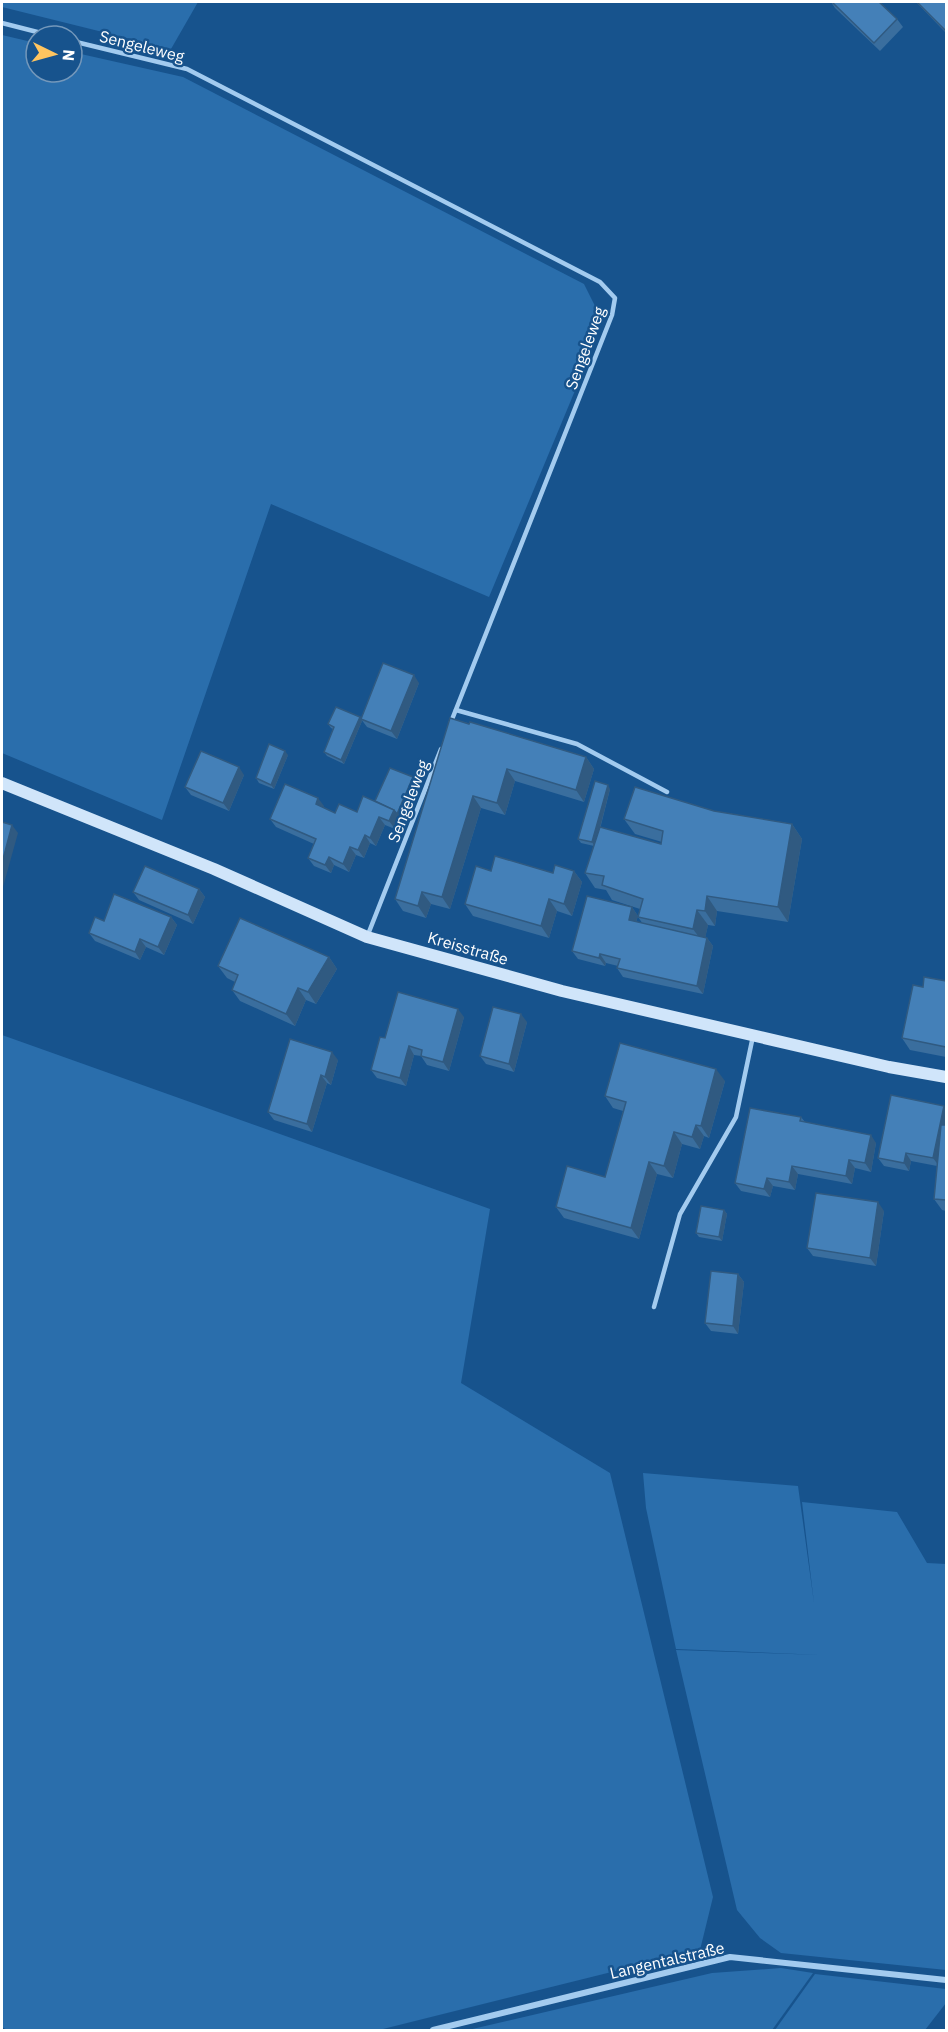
<svg xmlns="http://www.w3.org/2000/svg" width="948" height="2032" font-family="'IBM Plex Sans',sans-serif">
  <rect width="100%" height="100%" fill="#17538d"/>
  <!-- green -->
  <g fill="#2a6eac">
    <path d="M2,2h196l-27,47 -169,-42z"/>
    <path d="M2,35l34,8v29h36v-20l111,25 401,207 13,26 -3,35 -105,252 -218,-93 -109,316 -160,-67z"/>
    <path d="M2,1035l488,174 -29,174 149,90 103,424 -13,53 -321,80h-372l-5,-3z"/>
    <path d="M643,1473l155,13 16,117 -12,-101 95,10 30,51 19,1v406l-165,-17 -21,-15 -23,-28 -61,-260 146,5 -146,-6 -30,-141z"/>
    <path d="M781,1968l32,5 -41,57h-304l244,-57z"/>
    <path d="M815,1974l131,15v14l-21,27h-150z"/>
  </g>
  <g fill="none" stroke-linecap="round" stroke-linejoin="round">
    <!-- lane -->
    <g stroke="#a3cbef" stroke-width="4.5">
      <path d="M2,23l51,13"/>
      <path d="M72,41l115,28 413,213 15,16 -3,17 -161,407"/>
      <path d="M456,710l121,34 90,48"/>
      <path d="M367,937l74,-188"/>
      <path d="M654,1307l26,-93 56,-97 17,-81"/>
    </g>
    <!-- street -->
    <path stroke="#a3cbef" stroke-width="6" d="M433,2030l297,-73 216,23"/>
    <!-- secondary -->
    <path stroke="#d0e5fa" stroke-width="12" d="M2,783l212,86 153,68 195,54 327,76 57,10"/>
  </g>
  <!-- wall -->
  <g fill="#3a6e9e">
    <path d="M831,2l66,17 6,8 -23,24 -45,-43z"/>
    <path d="M916,2h30v31l-28,-29z"/>
    <path d="M419,683l-22,56 -30,-12 -6,-8z"/>
    <path d="M360,717l2,4 -18,43 -17,-8 -3,-4 9,-23 -2,-1 -3,-4z"/>
    <path d="M450,718l136,39 8,12 -10,33 -69,-21 -10,34 -24,-7 -31,101 -19,-5 -5,14 -23,-7 -8,-12z"/>
    <path d="M288,755l-14,34 -15,-6 -3,-5z"/>
    <path d="M244,775l-15,36 -38,-16 -6,-8z"/>
    <path d="M416,782l-21,47 -10,-4 -9,21 -6,-3 -6,15 -8,-3 -7,17 -15,-7 -3,8 -17,-7 -6,-8 6,-14 -38,-17 -6,-8 54,-13 -1,1 12,6 22,-1 18,-11z"/>
    <path d="M610,789l-10,40 61,15 1,-2 -27,-8 -11,-15 90,-8 78,13 10,15 -14,83 -71,-11 -2,15 -7,-1 -3,13h2l6,8 -10,48 -80,-17 -6,-9 1,-2 -12,-3 -1,3 -27,-7 -6,-8 60,-44 6,9 -2,6 7,2 -5,-7 2,-8 -28,-9 -6,-10 -11,-2 -10,-15 9,-27 -13,-3 -3,-4z"/>
    <path d="M574,871l8,11 -10,34 -15,-5 -8,27 -76,-22 -8,-12 88,-31z"/>
    <path d="M199,889l6,8 -12,27 -54,-24 -6,-8z"/>
    <path d="M171,917l6,8 -13,30 -18,-8 -6,13 -45,-19 -6,-8 15,-12z"/>
    <path d="M329,957l8,12 -21,35 -10,-4 -11,26 -55,-25 -8,-11 3,-8 -8,-4 -9,-12z"/>
    <path d="M946,981v76l-36,-7 -8,-12 21,-51z"/>
    <path d="M464,1017l-15,54 -22,-6 -6,-9 -7,-1 -8,31 -29,-8 -6,-8 14,-32z"/>
    <path d="M527,1022l-13,50 -28,-8 -6,-8z"/>
    <path d="M338,1060l-7,25 -4,-2 -15,49 -38,-12 -6,-8z"/>
    <path d="M725,1081l-16,57 -5,-2 -4,13 -18,-5 -9,34 -16,-4 -18,65 -75,-21 -8,-11 49,-30 18,-66 -10,-3 -8,-12z"/>
    <path d="M946,1110v101l-4,-1 -8,-11 3,-33 -26,-5 -2,10 -25,-5 -6,-8z"/>
    <path d="M801,1117l4,5 71,21 -5,29 -16,-4 -3,16 -54,-10 -3,16 -22,-4 -3,11 -29,-6 -6,-8z"/>
    <path d="M724,1210l3,4 -5,27 -23,-4 -3,-4z"/>
    <path d="M884,1211l-8,55 -63,-10 -6,-8z"/>
    <path d="M738,1274l6,8 -6,52 -27,-3 -6,-8z"/>
  </g>
  <!-- shaded-wall -->
  <g fill="#305a81">
    <path d="M414,675l5,8 -22,56 -6,-8z"/>
    <path d="M360,717l2,4 -18,43 -3,-4z"/>
    <path d="M285,751l3,4 -14,34 -3,-4z"/>
    <path d="M586,757l8,12 -10,33 -8,-12z"/>
    <path d="M239,767l5,8 -15,36 -6,-8z"/>
    <path d="M507,769l8,12 -10,34 -8,-12z"/>
    <path d="M413,777l3,5 -21,47 -6,-8z"/>
    <path d="M608,785l2,4 -15,58 -3,-5z"/>
    <path d="M473,796l8,12 -31,101 -8,-12z"/>
    <path d="M318,798l6,8 -2,6 -6,-8z"/>
    <path d="M379,817l6,8 -9,21 -6,-8z"/>
    <path d="M792,824l10,15 -14,83 -10,-15z"/>
    <path d="M12,825l6,8 -15,54 -1,-3v-21z"/>
    <path d="M365,835l5,8 -6,15 -6,-8z"/>
    <path d="M350,847l6,8 -7,17 -6,-8z"/>
    <path d="M329,857l5,8 -3,8 -6,-8z"/>
    <path d="M574,871l8,11 -10,34 -8,-12z"/>
    <path d="M199,889l6,8 -12,27 -5,-9z"/>
    <path d="M422,892l9,12 -5,14 -8,-12z"/>
    <path d="M707,896l10,15 -2,15 -10,-15z"/>
    <path d="M549,899l8,12 -8,27 -8,-12z"/>
    <path d="M632,907l6,9 -4,12 -5,-8z"/>
    <path d="M697,910l11,15 -4,19 -11,-15z"/>
    <path d="M171,917l6,8 -13,30 -6,-8z"/>
    <path d="M707,938l6,8 -10,48 -6,-8z"/>
    <path d="M140,939l6,8 -6,13 -5,-8z"/>
    <path d="M600,954l6,9 -1,3 -6,-8z"/>
    <path d="M329,957l8,12 -21,35 -8,-12z"/>
    <path d="M298,988l8,12 -11,26 -9,-12z"/>
    <path d="M458,1009l6,8 -15,54 -6,-9z"/>
    <path d="M521,1014l6,8 -13,50 -5,-8z"/>
    <path d="M409,1046l5,9 -8,31 -6,-8z"/>
    <path d="M332,1052l6,8 -7,25 -6,-8z"/>
    <path d="M716,1069l9,12 -16,57 -8,-12z"/>
    <path d="M321,1075l6,8 -15,49 -5,-8z"/>
    <path d="M944,1106l2,4v18l-7,38 -6,-8z"/>
    <path d="M696,1125l8,11 -4,13 -8,-12z"/>
    <path d="M674,1132l8,12 -9,34 -9,-12z"/>
    <path d="M871,1135l5,8 -5,29 -6,-9z"/>
    <path d="M906,1153l5,8 -2,10 -5,-8z"/>
    <path d="M849,1160l6,8 -3,16 -6,-8z"/>
    <path d="M649,1162l8,12 -18,65 -8,-11z"/>
    <path d="M792,1166l6,8 -3,16 -6,-8z"/>
    <path d="M767,1178l6,8 -3,11 -6,-8z"/>
    <path d="M878,1202l6,9 -8,55 -6,-8z"/>
    <path d="M724,1210l3,4 -5,27 -3,-4z"/>
    <path d="M738,1274l6,8 -6,52 -5,-8z"/>
  </g>
  <!-- building -->
  <g fill="#4480b8" stroke="#305a81" stroke-width="1.5">
    <path d="M832,2h47l18,17 -23,24z"/>
    <path d="M917,2h29v29z"/>
    <path d="M383,663l31,12 -23,56 -30,-12z"/>
    <path d="M336,707l24,10 -19,43 -17,-8 10,-25 -6,-3z"/>
    <path d="M450,718l19,6 1,-2 116,35 -10,33 -69,-21 -10,34 -24,-7 -31,101 -20,-5 -4,14 -23,-7z"/>
    <path d="M269,744l16,7 -14,34 -15,-7z"/>
    <path d="M201,751l38,16 -16,36 -38,-16z"/>
    <path d="M390,768l23,9 -16,37 -3,-4 -19,-9z"/>
    <path d="M595,781l13,4 -16,57 -14,-3z"/>
    <path d="M285,784l33,14 -2,6 19,9 4,-9 18,8 6,-16 31,14 -5,11 -10,-4 -9,21 -5,-3 -7,15 -8,-3 -7,17 -14,-7 -4,8 -17,-7 8,-19 -46,-20z"/>
    <path d="M635,787l79,24 78,13 -14,83 -71,-11 -2,15 -8,-1 -4,19 -55,-12 5,-18 -41,-14 2,-9 -19,-3 15,-46 61,17 2,-13 -39,-12z"/>
    <path d="M2,822l10,3 -10,38z"/>
    <path d="M495,856l58,17 2,-8 19,6 -10,33 -15,-5 -8,27 -76,-22 11,-38 15,5z"/>
    <path d="M145,866l54,23 -11,26 -55,-23z"/>
    <path d="M114,894l57,23 -13,30 -18,-8 -5,13 -46,-19 6,-16 9,4z"/>
    <path d="M587,896l45,11 -3,13 78,18 -10,48 -80,-18 3,-9 -20,-5 -1,4 -27,-7z"/>
    <path d="M240,918l89,39 -21,35 -10,-4 -12,26 -54,-24 6,-15 -20,-9z"/>
    <path d="M924,977l22,4v66l-44,-9 11,-53 10,2z"/>
    <path d="M398,992l60,17 -15,53 -22,-6 1,-6 -13,-4 -9,32 -29,-8 9,-33 5,1z"/>
    <path d="M493,1007l28,7 -12,50 -29,-8z"/>
    <path d="M290,1039l42,13 -7,25 -4,-2 -14,49 -39,-12z"/>
    <path d="M620,1043l96,26 -15,57 -5,-1 -4,12 -18,-5 -10,34 -15,-4 -18,66 -75,-21 11,-41 38,11 21,-75 -21,-6z"/>
    <path d="M891,1095l53,11 -11,52 -27,-5 -2,10 -26,-5z"/>
    <path d="M750,1108l51,9 -1,4 71,14 -6,28 -16,-3 -3,16 -54,-10 -3,16 -22,-4 -3,11 -29,-6z"/>
    <path d="M941,1125h5v75l-12,-1z"/>
    <path d="M816,1193l62,9 -8,56 -63,-10z"/>
    <path d="M701,1206l23,4 -5,27 -23,-4z"/>
    <path d="M711,1271l27,3 -5,52 -28,-3z"/>
  </g>
  <g text-anchor="middle" dominant-baseline="central" stroke-width="5" stroke-linejoin="round" paint-order="stroke">
    <!-- street labels -->
    <g font-size="16" fill="#fff" stroke="#17538d">
      <text transform="translate(142 46) rotate(14)">Sengeleweg</text>
      <text transform="translate(585 348) rotate(-70)">Sengeleweg</text>
      <text transform="translate(408 801) rotate(-69)">Sengeleweg</text>
      <text transform="translate(468 948) rotate(16)">Kreisstraße</text>
      <text transform="translate(667 1960) rotate(-13)">Langentalstraße</text>
    </g>
  </g>
  <!-- border -->
  <rect width="948" height="2032" fill="none" stroke="#ffffff" stroke-width="6"/>
  <!-- north arrow -->
  <g transform="translate(54 54) rotate(95)"><circle r="28" fill="#17538d" stroke="#7498bb" stroke-width="1.5"/>
  <path d="M0-4.5L10 22L0 15L-10 22Z" fill="#ffc560"/>
  <text y="-9" font-size="16" font-weight="bold" text-anchor="middle" fill="#ffffff">N</text>
  </g>
</svg>
